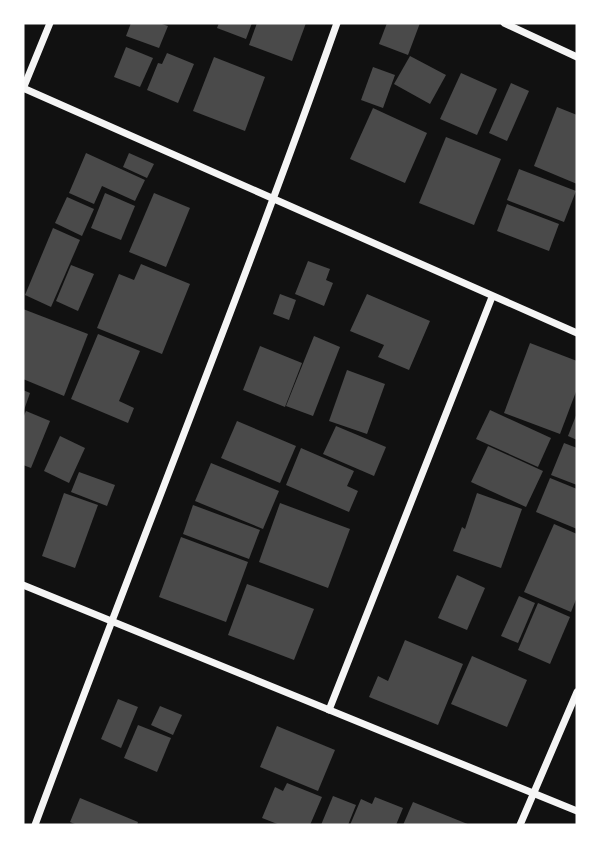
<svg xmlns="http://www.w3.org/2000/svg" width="600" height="848" font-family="'Times New Roman',serif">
  <rect width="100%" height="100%" fill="#111"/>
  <!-- building -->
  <g fill="#4a4a4a">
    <path d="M131,23h28l9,3 -9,22 -33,-12z"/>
    <path d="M219,23h33l-6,16 -29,-11z"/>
    <path d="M257,23h49l-14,38 -43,-16z"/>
    <path d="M387,23h33l-12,32 -29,-11z"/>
    <path d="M126,47l27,11 -13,29 -26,-10z"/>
    <path d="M167,53l27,11 -16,39 -31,-13 11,-27 4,1z"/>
    <path d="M410,56l36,19 -16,29 -36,-20z"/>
    <path d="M214,57l51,20 -20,54 -52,-20z"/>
    <path d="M373,67l22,8 -12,33 -22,-8z"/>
    <path d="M461,73l36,16 -20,46 -37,-16z"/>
    <path d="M511,83l18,8 -22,50 -18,-8z"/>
    <path d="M557,107l20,8v69l-43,-18z"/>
    <path d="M373,108l54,25 -22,50 -55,-24z"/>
    <path d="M446,137l55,22 -27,66 -55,-22z"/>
    <path d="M86,153l59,27 -10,21 -33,-15 -8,18 -25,-11z"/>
    <path d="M129,153l25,11 -7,14 -24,-11z"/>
    <path d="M519,169l57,22 -12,31 -57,-22z"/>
    <path d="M105,193l30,13 -14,34 -30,-12z"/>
    <path d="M154,193l36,15 -24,59 -37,-15z"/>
    <path d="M67,197l27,12 -12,27 -27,-13z"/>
    <path d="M507,204l52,20 -10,27 -52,-20z"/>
    <path d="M53,228l27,12 -29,67 -26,-12z"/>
    <path d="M308,261l22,8 -4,11 7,3 -9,23 -29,-12z"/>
    <path d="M141,264l49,20 -28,70 -65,-26 22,-54 15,6z"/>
    <path d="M71,265l23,9 -16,37 -22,-10z"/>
    <path d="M280,294l16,6 -7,20 -16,-6z"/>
    <path d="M367,294l63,27 -21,49 -31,-13 6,-12 -34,-14z"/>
    <path d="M23,309l65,25 -24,62 -41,-17z"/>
    <path d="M98,334l42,17 -21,50 15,7 -6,15 -57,-24z"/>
    <path d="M314,336l26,11 -27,69 -27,-10z"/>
    <path d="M530,343l47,18v28l-17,45 -56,-21z"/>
    <path d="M260,346l42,17 -17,44 -42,-17z"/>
    <path d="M347,370l38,14 -18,50 -38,-13z"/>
    <path d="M23,390l7,3 -7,20z"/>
    <path d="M490,410l61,28 -13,29 -62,-28z"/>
    <path d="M26,411l24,10 -19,47 -8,-3v-47z"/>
    <path d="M577,413v27l-9,-4z"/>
    <path d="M237,421l59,25 -16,37 -59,-25z"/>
    <path d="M336,426l50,21 -12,29 -51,-22z"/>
    <path d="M60,436l25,12 -16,35 -25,-12z"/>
    <path d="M564,443l13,5v37l-26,-10z"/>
    <path d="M488,446l55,25 -17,36 -55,-25z"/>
    <path d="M301,448l53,23 -7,15 11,5 -9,21 -63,-27z"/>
    <path d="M211,463l68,28 -16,38 -68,-28z"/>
    <path d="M79,472l36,13 -8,21 -36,-14z"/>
    <path d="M550,478l27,11v40l-41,-17z"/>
    <path d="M64,493l34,12 -23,63 -33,-12z"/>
    <path d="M477,493l45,16 -21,59 -48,-17 9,-24 3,2z"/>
    <path d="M280,503l70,26 -22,59 -69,-26z"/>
    <path d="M193,505l67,25 -11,29 -66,-25z"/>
    <path d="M554,524l23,10v63l-6,15 -47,-20z"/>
    <path d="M181,537l67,25 -22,60 -67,-25z"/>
    <path d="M457,575l28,13 -18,42 -29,-12z"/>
    <path d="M247,584l67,25 -20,51 -66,-25z"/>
    <path d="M519,596l16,7 -17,40 -17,-7z"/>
    <path d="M538,603l32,14 -20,47 -32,-14z"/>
    <path d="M405,640l58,24 -25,61 -69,-28 9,-21 10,5z"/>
    <path d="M472,656l55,24 -20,47 -56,-23z"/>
    <path d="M118,699l20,8 -17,41 -20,-9z"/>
    <path d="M160,706l22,9 -9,20 -22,-10z"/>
    <path d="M138,725l33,13 -14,34 -33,-14z"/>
    <path d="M277,726l58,24 -17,41 -58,-24z"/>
    <path d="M287,783l35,14 -12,28h-30l-18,-7 13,-31 8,4z"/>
    <path d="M333,796l23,9 -8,20h-27z"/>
    <path d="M375,797l28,11 -7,17h-46l11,-26 11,5z"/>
    <path d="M80,798l58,24 -1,3h-60l-7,-3z"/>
    <path d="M413,802l57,23h-67z"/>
  </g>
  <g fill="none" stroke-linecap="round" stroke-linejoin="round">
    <!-- minor -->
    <g stroke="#f5f5f5" stroke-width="7">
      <path d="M504,23l73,34"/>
      <path d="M23,88l554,245"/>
      <path d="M23,89l27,-66"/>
      <path d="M23,585l554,226"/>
      <path d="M329,710l163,-413"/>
      <path d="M35,825c99,-268 207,-533 302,-802"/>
      <path d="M520,825l57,-133"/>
    </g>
  </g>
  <!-- border -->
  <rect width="600" height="848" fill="none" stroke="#ffffff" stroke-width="49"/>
</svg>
